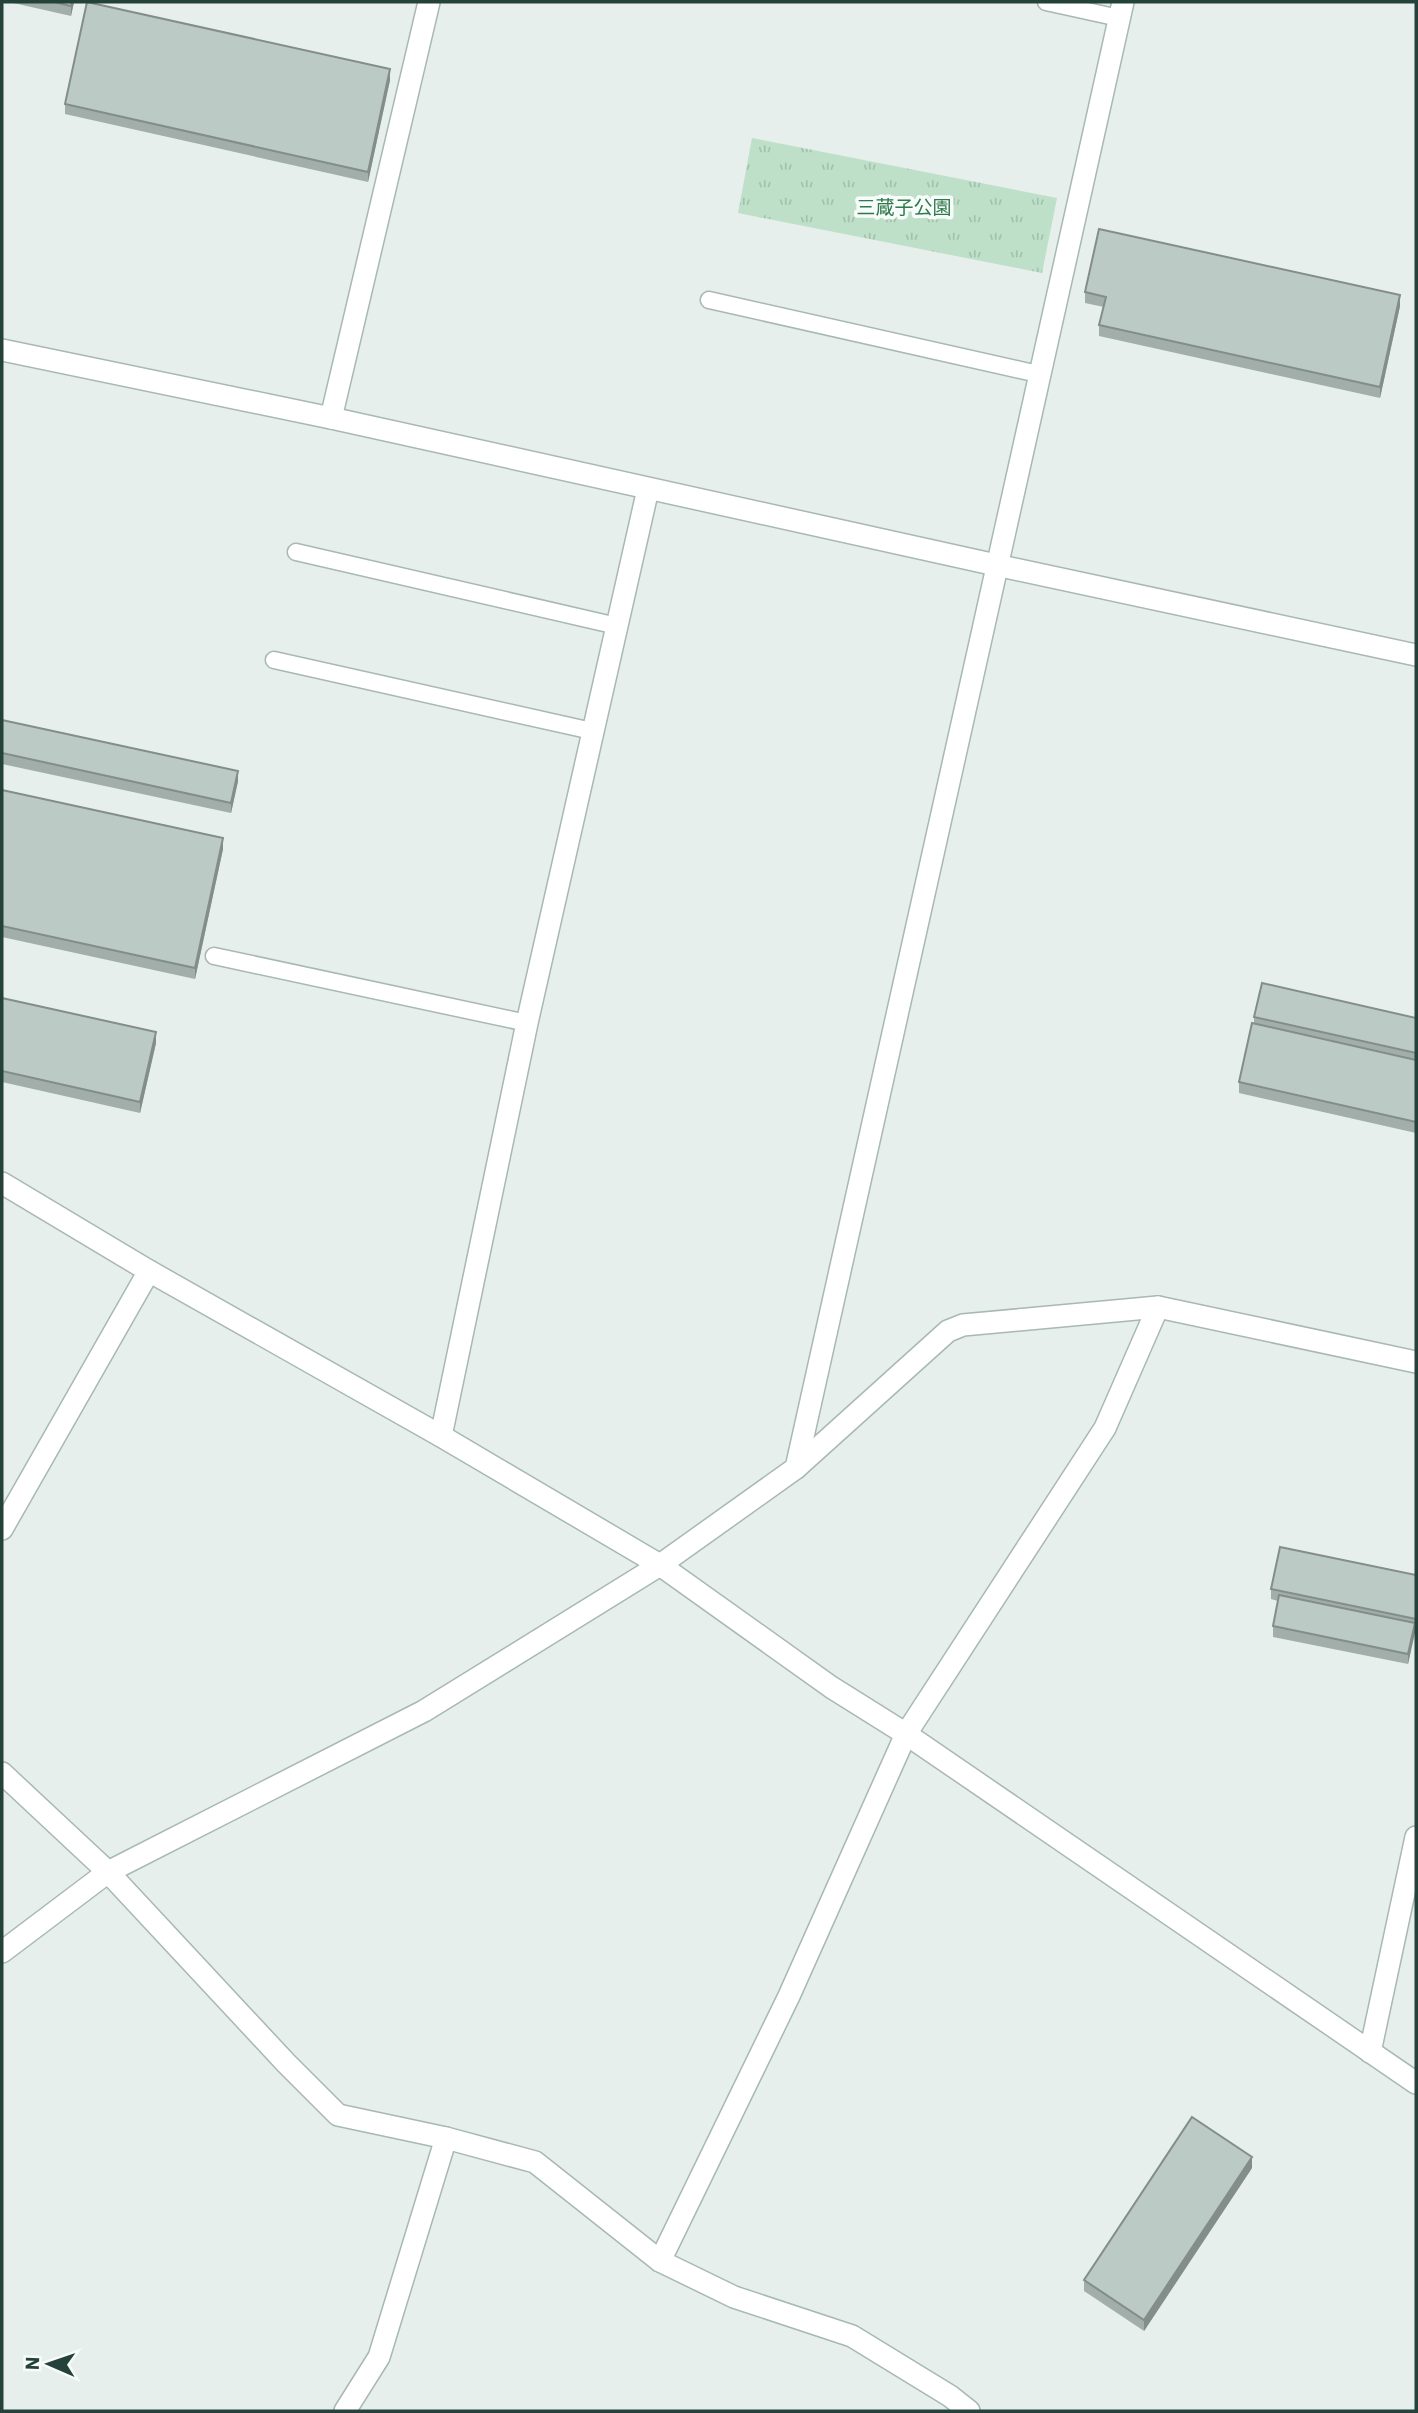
<svg xmlns="http://www.w3.org/2000/svg" width="1418" height="2413" font-family="'IBM Plex Sans','Noto Sans JP',sans-serif">
  <defs>
    <pattern id="park-tufts" width="24" height="20" patternUnits="userSpaceOnUse" patternTransform="scale(1.75)"><rect width="24" height="20" fill="#bfe0c8"/><path d="M3 7l-1-3M5 7V3M7 7l1-3M15 17l-1-3M17 17v-4M19 17l1-3" fill="none" stroke="#a4c1ad"/></pattern>
  </defs>
  <rect width="100%" height="100%" fill="#e6efeb"/>
  <!-- park -->
  <path fill="url(#park-tufts)" d="M752,138l305,60 -15,75 -304,-60z"/>
  <g fill="none" stroke-linecap="round" stroke-linejoin="round">
    <!-- lane casing -->
    <g stroke="#a8b8b2" stroke-width="19">
      <g id="lane">
        <path d="M1046,2l73,16"/>
        <path d="M709,300l329,74"/>
        <path d="M296,552l321,74"/>
        <path d="M274,660l318,71"/>
        <path d="M214,956l313,67"/>
      </g>
    </g>
    <!-- street casing -->
    <g stroke="#a8b8b2" stroke-width="24">
      <g id="street">
        <path d="M2,350l329,68 665,147 420,90"/>
        <path d="M331,418l98,-416"/>
        <path d="M2,1183l147,88 292,165 219,129 171,122 75,47 510,349"/>
        <path d="M441,1436l86,-413 121,-534"/>
        <path d="M796,1468l327,-1466"/>
        <path d="M2,1529l147,-258"/>
        <path d="M2,1773l106,99 178,191 52,52 108,23 89,24 125,99 74,36 118,39 98,60 19,15"/>
        <path d="M2,1952l106,-80 316,-161 236,-146 136,-97 152,-137 15,-6 195,-18 258,55"/>
        <path d="M1370,2052l46,-215"/>
        <path d="M660,2261l129,-265 117,-262 199,-306 53,-121"/>
        <path d="M345,2411l34,-54 67,-219"/>
      </g>
    </g>
    <!-- lane -->
    <use href="#lane" stroke="#fff" stroke-width="16"/>
    <!-- street -->
    <use href="#street" stroke="#fff" stroke-width="21"/>
  </g>
  <!-- wall -->
  <g fill="#a1aea9">
    <path d="M9,2h65l-3,14z"/>
    <path d="M390,80l-22,102 -303,-68v-10z"/>
    <path d="M1085,292l315,14 -20,92 -281,-62v-11l5,-18 -19,-4z"/>
    <path d="M2,720l236,61 -7,32 -229,-49z"/>
    <path d="M2,790l221,59 -28,130 -193,-42z"/>
    <path d="M2,998l154,45 -16,70 -138,-31z"/>
    <path d="M1254,1017l162,1v115l-177,-40v-11l15,-59z"/>
    <path d="M1416,1575v54h-1l-7,35 -135,-27v-11l5,-25 -7,-2v-10z"/>
    <path d="M1252,2168l-108,163 -60,-40v-11z"/>
  </g>
  <!-- shaded-wall -->
  <g fill="#838d89">
    <path d="M72,2h2l-3,14v-10z"/>
    <path d="M390,69v11l-22,102v-10z"/>
    <path d="M1400,295v11l-20,92v-11z"/>
    <path d="M238,771v10l-7,32v-10z"/>
    <path d="M223,838v11l-28,130v-11z"/>
    <path d="M156,1032v11l-16,70v-11z"/>
    <path d="M1415,1623v10l-7,31v-10z"/>
    <path d="M1252,2157v11l-108,163v-11z"/>
  </g>
  <!-- building -->
  <g fill="#bbcac4" stroke="#838d89" stroke-width="2">
    <path d="M54,2h18l-1,4z"/>
    <path d="M87,2l303,67 -22,103 -303,-68z"/>
    <path d="M1099,229l301,66 -20,92 -281,-62 7,-28 -21,-5z"/>
    <path d="M2,720l236,51 -7,32 -229,-50z"/>
    <path d="M2,790l221,48 -28,130 -193,-42z"/>
    <path d="M1262,983l154,35v35l-162,-36z"/>
    <path d="M2,998l154,34 -16,70 -138,-31z"/>
    <path d="M1252,1023l164,37v62l-177,-40z"/>
    <path d="M1280,1547l136,28v44l-145,-30z"/>
    <path d="M1279,1595l136,28 -7,31 -135,-28z"/>
    <path d="M1192,2117l60,40 -108,163 -60,-40z"/>
  </g>
  <g text-anchor="middle" dominant-baseline="central" stroke-width="7" stroke-linejoin="round" paint-order="stroke">
    <!-- park labels -->
    <g font-size="19" fill="#2d7a4b" stroke="#f7fbf9">
      <text x="904" y="207">三蔵子公園</text>
    </g>
  </g>
  <!-- border -->
  <rect width="1418" height="2413" fill="none" stroke="#24423a" stroke-width="7"/>
  <!-- north arrow -->
  <g transform="translate(49 2364) rotate(272)" stroke="#f7fbf9" stroke-width="5" paint-order="stroke">
  <path d="M0-5L12 26L0 18L-12 26Z" fill="#24423a"/>
  <text y="-10" font-size="19" font-weight="bold" text-anchor="middle" fill="#24423a">N</text>
  </g>
</svg>
